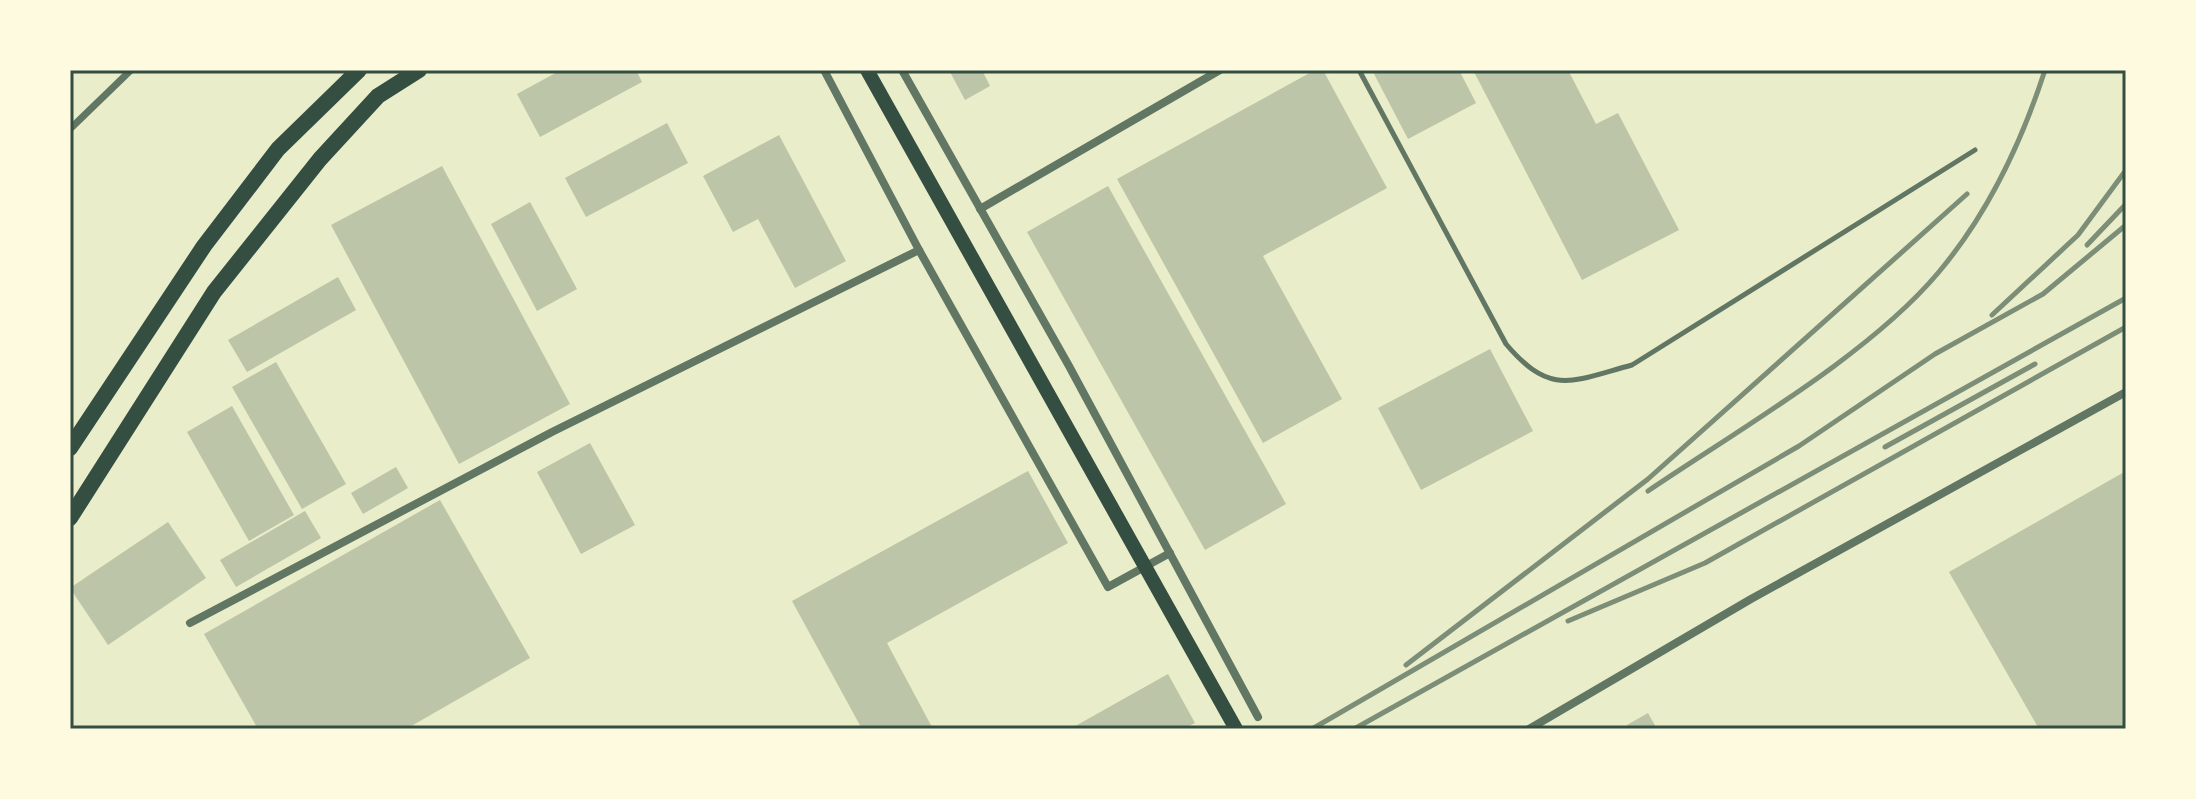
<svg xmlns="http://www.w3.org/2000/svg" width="2196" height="799" font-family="'Noto Sans',sans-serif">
  <rect width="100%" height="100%" fill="#e9edc9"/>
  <!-- building -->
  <g fill="#bcc5a7">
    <path d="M561,70h75l6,12 -102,55 -23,-43z"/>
    <path d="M949,70h33l8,16 -25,14z"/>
    <path d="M1315,70h8l64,118 -124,68 79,143 -79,44 -146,-264z"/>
    <path d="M1372,70h87l17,33 -68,36z"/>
    <path d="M1473,70h95l28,54 22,-11 61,117 -97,50z"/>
    <path d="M667,123l21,40 -102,54 -21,-39z"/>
    <path d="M779,135l67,126 -51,27 -37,-69 -25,13 -30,-56z"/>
    <path d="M442,166l128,238 -111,60 -128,-239z"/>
    <path d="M1108,186l178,318 -81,46 -178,-318z"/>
    <path d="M530,202l47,87 -40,22 -46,-87z"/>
    <path d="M338,277l18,33 -109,62 -19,-32z"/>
    <path d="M1490,349l43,82 -112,59 -43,-82z"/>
    <path d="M276,362l70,122 -44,25 -70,-122z"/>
    <path d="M232,406l62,109 -45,26 -62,-109z"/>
    <path d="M590,443l45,82 -54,29 -44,-82z"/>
    <path d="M396,467l12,21 -45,26 -12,-21z"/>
    <path d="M1028,471l40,72 -181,100 46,86h-71l-70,-128z"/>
    <path d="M2126,471v258h-87l-90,-157z"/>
    <path d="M440,500l90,158 -124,71h-148l-54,-95z"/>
    <path d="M305,511l16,27 -85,49 -16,-27z"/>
    <path d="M168,522l38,56 -98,67 -38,-57z"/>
    <path d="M1168,674l27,49 -12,6h-113z"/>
    <path d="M1648,713l9,16h-28l-2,-4z"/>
  </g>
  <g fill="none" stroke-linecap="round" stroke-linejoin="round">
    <!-- service -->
    <path stroke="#617663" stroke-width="5" d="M1359,70l147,274c45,53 66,37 126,21l343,-215"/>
    <!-- pedestrian -->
    <path stroke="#617663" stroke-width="7" d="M70,129l61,-59"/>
    <!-- minor -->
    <g stroke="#617663" stroke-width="8">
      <path d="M824,70l95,180 189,337 62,-34"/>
      <path d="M902,70l167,296 189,351"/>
      <path d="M980,209l240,-139"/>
      <path d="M190,623l362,-191 367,-182"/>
      <path d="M1529,729l222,-130 375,-207"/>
    </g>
    <!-- secondary -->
    <path stroke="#344e41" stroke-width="14" d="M867,70l369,659"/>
    <!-- trunk -->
    <g stroke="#344e41" stroke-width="16">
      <path d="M70,448l134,-202 74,-97 81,-79"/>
      <path d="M70,518l144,-226 106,-133 58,-63 41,-26"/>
    </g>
    <!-- rail -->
    <g stroke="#7c8e77" stroke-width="5">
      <path d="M2087,245l39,-41"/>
      <path d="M1992,315l86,-80 48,-65"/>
      <path d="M1885,447l150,-83"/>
      <path d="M1648,491c90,-61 221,-136 290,-218 49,-58 84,-132 107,-203"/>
      <path d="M1568,621l137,-58 421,-236"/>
      <path d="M1406,665l242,-186 319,-285"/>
      <path d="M1312,729l487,-283 136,-92 108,-60 83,-69"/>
      <path d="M1354,729l772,-431"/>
    </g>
  </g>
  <!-- border -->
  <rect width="2196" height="799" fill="none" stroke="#fefae0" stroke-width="144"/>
  <rect x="72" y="72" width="2052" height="655" fill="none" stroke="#344e41" stroke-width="3"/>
</svg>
